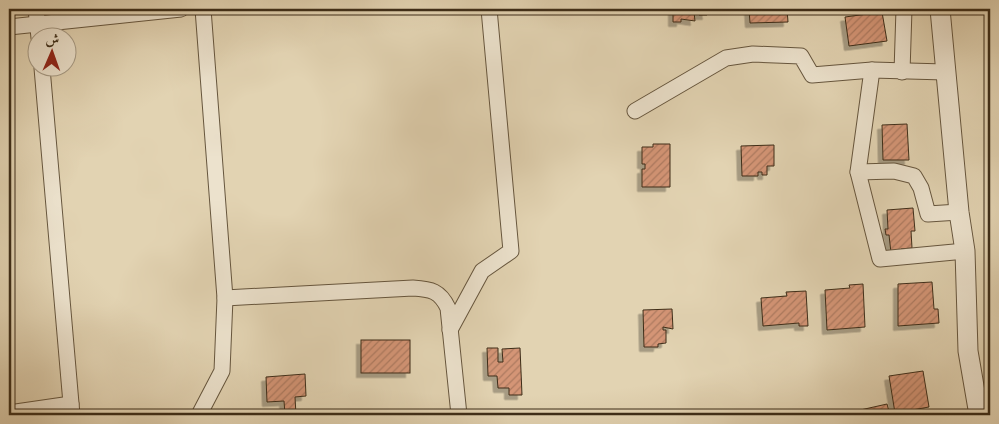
<svg xmlns="http://www.w3.org/2000/svg" width="999" height="424" font-family="'IM FELL French Canon',Amiri,serif">
  <defs>
    <pattern id="building-hatch" width="6" height="6" patternUnits="userSpaceOnUse" patternTransform="scale(1.25)"><rect width="6" height="6" fill="#d49576"/><path d="M-1 1l2-2M0 6l6-6M5 7l2-2" fill="none" stroke="#ad7a60"/></pattern>
    <filter id="shadow"><feDropShadow dx="-4.5" dy="4.5" stdDeviation="0" flood-color="#0004"/></filter>
  </defs>
  <rect width="100%" height="100%" fill="#e2d3b2"/>
  <filter id="stains"><feTurbulence type="fractalNoise" baseFrequency=".004" numOctaves="4"/><feColorMatrix values="0 0 0 0 .2 0 0 0 0 .09 0 0 0 0 .02 0 0 0 .5 -.17"/></filter>
  <radialGradient id="worn" r=".72"><stop offset=".6" stop-color="#630" stop-opacity="0"/><stop offset="1" stop-color="#630" stop-opacity=".3"/></radialGradient>
  <!-- building -->
  <g fill="url(#building-hatch)" stroke="#3d2d18" filter="url(#shadow)">
    <path d="M673,9h33l1,6h-8v-3h-5l1,9 -14,-2v3h-8z"/>
    <path d="M749,9h38l1,13 -38,1z"/>
    <path d="M882,12l5,29 -38,5 -4,-29z"/>
    <path d="M907,124l2,36h-26l-1,-35z"/>
    <path d="M653,144h17v43h-28v-18h3v-5h-3v-17h11z"/>
    <path d="M774,145v21h-7v9h-5v-3h-4v4h-16l-1,-30z"/>
    <path d="M913,208l2,23h-4l1,17 -11,1v4h-10l-2,-18h-3l-1,-6h3l-1,-19z"/>
    <path d="M932,282l2,27h4l1,14 -41,3v-42z"/>
    <path d="M863,284l2,43 -38,3 -2,-40 25,-2 -1,-3z"/>
    <path d="M806,291l2,35h-9v-3l-36,3 -2,-28 26,-2 -1,-4z"/>
    <path d="M672,309l1,20 -10,-2v3h3v13l-8,1v3h-14l-1,-37z"/>
    <rect x="361" y="340" width="49" height="33"/>
    <path d="M487,348h11v14h5l-1,-13 18,-1 2,47h-13v-7h-11l-1,-12h-9z"/>
    <path d="M923,371l6,36 -34,6 -6,-37z"/>
    <path d="M305,374l1,22 -11,1 1,18h-11l-1,-14 -17,1 -1,-25z"/>
    <path d="M887,404l3,11h-43v-2z"/>
    <path d="M254,411v4h-16v-3z"/>
  </g>
  <g fill="none" stroke-linecap="round" stroke-linejoin="round">
    <!-- minor casing -->
    <g stroke="#66563e" stroke-width="17">
      <g id="minor">
        <path d="M36,9l3,29"/>
        <path d="M9,27l172,-18"/>
        <path d="M42,68l30,347"/>
        <path d="M902,72l2,-63"/>
        <path d="M635,111l91,-53 27,-4 48,2 11,19 60,-5"/>
        <path d="M858,172l14,-102 73,2"/>
        <path d="M959,212l-31,2 -7,-26 -7,-12 -20,-5 -36,1 22,87 85,-8"/>
        <path d="M225,298l188,-10c18,1 27,3 35,20l11,107"/>
        <path d="M450,330l32,-59 29,-20 -22,-242"/>
        <path d="M9,413l62,-9"/>
        <path d="M199,415l23,-44 3,-73 -22,-289"/>
      </g>
    </g>
    <!-- tertiary casing -->
    <g stroke="#66563e" stroke-width="21">
      <path id="tertiary" d="M940,9l19,203 6,39 3,100 11,64"/>
    </g>
    <!-- minor -->
    <use href="#minor" stroke="#ece2cd" stroke-width="15"/>
    <!-- tertiary -->
    <use href="#tertiary" stroke="#ece2cd" stroke-width="19"/>
  </g>
  <!-- margin -->
  <rect width="999" height="424" fill="none" stroke="#e2d3b2" stroke-width="30"/>
  <rect x="10" y="10" width="979" height="404" fill="none" stroke="#3d2d18" stroke-width="2.5"/>
  <rect x="15" y="15" width="969" height="394" fill="none" stroke="#3d2d18"/>
  <!-- north arrow -->
  <g transform="translate(52 52) rotate(2)"><circle r="24" fill="#ece2cd" stroke="#a69a85"/>
  <path d="M0-4L9 19L0 12L-9 19Z" fill="#8f2418"/>
  <text y="-8" font-size="14" font-weight="bold" text-anchor="middle" fill="#3d2d18">ش</text>
  </g>
  <rect width="100%" height="100%" filter="url(#stains)"/>
  <rect width="100%" height="100%" fill="url(#worn)"/>
</svg>
